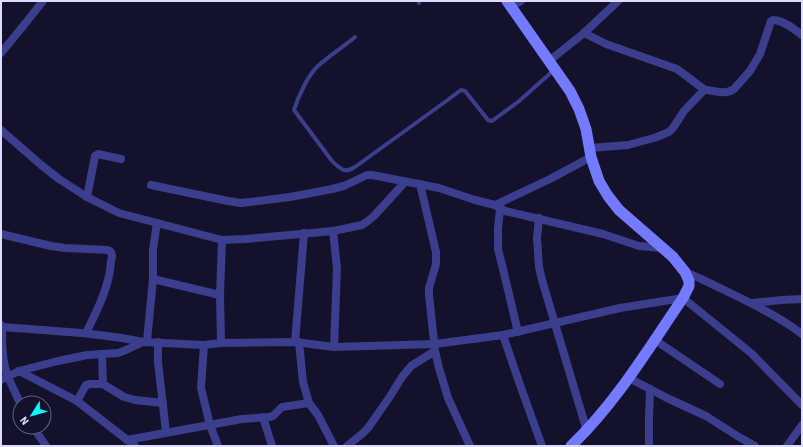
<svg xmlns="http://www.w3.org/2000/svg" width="803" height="447" font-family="'Source Sans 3',sans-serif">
  <rect width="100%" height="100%" fill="#13112c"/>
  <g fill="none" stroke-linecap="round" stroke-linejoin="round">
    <!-- lane -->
    <g stroke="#3a3e8c" stroke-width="4">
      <path d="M419,3v-2"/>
      <path d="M355,37c-12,10 -26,19 -37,29 -10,9 -20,31 -24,44l38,51c9,8 12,13 23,6l94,-68 12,-9 4,1 23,29 4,1 26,-19 36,-32"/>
    </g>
    <!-- street -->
    <g stroke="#3a3e8c" stroke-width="8">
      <path d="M510,6l11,-5"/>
      <path d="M584,33l22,11 71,25 28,21"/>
      <path d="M1,53l23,-28 19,-24"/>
      <path d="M549,61l35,-28 34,-32"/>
      <path d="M1,130l39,34 19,15 28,18 32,16 103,27 24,-1 87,-8 29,-6 6,-4 6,-5 31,-34"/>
      <path d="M590,148l38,-3 26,-7 15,-6 4,-4 11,-17 20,-21h3c9,1 19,5 27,-1l16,-18 10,-17 11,-33 2,-1c10,0 21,9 29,15"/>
      <path d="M420,184l16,68v12l-7,24v7l6,56 4,17 9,30 22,48"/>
      <path d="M151,185l77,16 13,2 49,-6 42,-8 12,-3 23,-11h5l67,13 36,12 20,5 10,6 98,23 36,12 23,2"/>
      <path d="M87,197l8,-41 3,-2 23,5"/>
      <path d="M495,205l55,-26 41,-22"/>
      <path d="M500,209l-2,20v20l5,20 15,63"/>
      <path d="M539,218l-2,20 2,29 3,13 33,111 12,40"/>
      <path d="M333,231l4,37 -3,79"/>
      <path d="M1,234l50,12 14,2 43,2c1,1 2,1 2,1 3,3 2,7 1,10 -1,24 -14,50 -25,72"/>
      <path d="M685,272c13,5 25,11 37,17 27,13 56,27 80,45"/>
      <path d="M153,279l67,16"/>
      <path d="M752,303l30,-3 20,-1"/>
      <path d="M1,325l1,2c47,4 95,5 141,15"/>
      <path d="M2,327c0,17 0,34 6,50 4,9 8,17 12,26"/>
      <path d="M503,335l16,47 23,64"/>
      <path d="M655,340l65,44"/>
      <path d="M147,341l6,-62v-30l4,-26"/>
      <path d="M158,342v20l8,70"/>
      <path d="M295,342l9,-109"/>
      <path d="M299,342l4,40 6,21 9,12 16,31"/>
      <path d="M221,343l-1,-48 2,-55"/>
      <path d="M204,345l-3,43 9,37 8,21"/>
      <path d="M102,354l1,30"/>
      <path d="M19,371l58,30 58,45"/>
      <path d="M629,378l38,20 39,18 33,21 16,9"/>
      <path d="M1,380l18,-9 39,-10 29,-6 31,-2 8,-3 17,-8 61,3 17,-2 74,-1 39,5 101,-3 68,-9 117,-27 63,-10 68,55 51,52"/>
      <path d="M77,401l9,-16 4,-1h13l21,13 11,3 28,3"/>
      <path d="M263,417l9,29"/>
      <path d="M33,427l13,19"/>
      <path d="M127,440l115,-21 27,-2 4,-1 9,-9 27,-4"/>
      <path d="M347,446l16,-13 5,-5 21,-30 13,-21 9,-11 24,-15"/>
      <path d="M649,446v-28l1,-29"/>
      <path d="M787,446l15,-21"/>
    </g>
    <!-- secondary -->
    <path stroke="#737aff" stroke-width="11" d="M507,1l63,90 9,18 7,20 5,28 8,24 9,15 11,14 54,47 12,15 4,9v5l-6,12c-35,51 -67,105 -112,148"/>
  </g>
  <!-- border -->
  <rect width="803" height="447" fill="none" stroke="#dddcff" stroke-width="4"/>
  <!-- north arrow -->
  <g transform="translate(32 415) rotate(233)"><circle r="19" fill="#13112c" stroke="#646280"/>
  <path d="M0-3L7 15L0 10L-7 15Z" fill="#08f9ff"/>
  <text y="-6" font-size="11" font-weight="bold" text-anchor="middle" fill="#dddcff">N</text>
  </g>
</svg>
